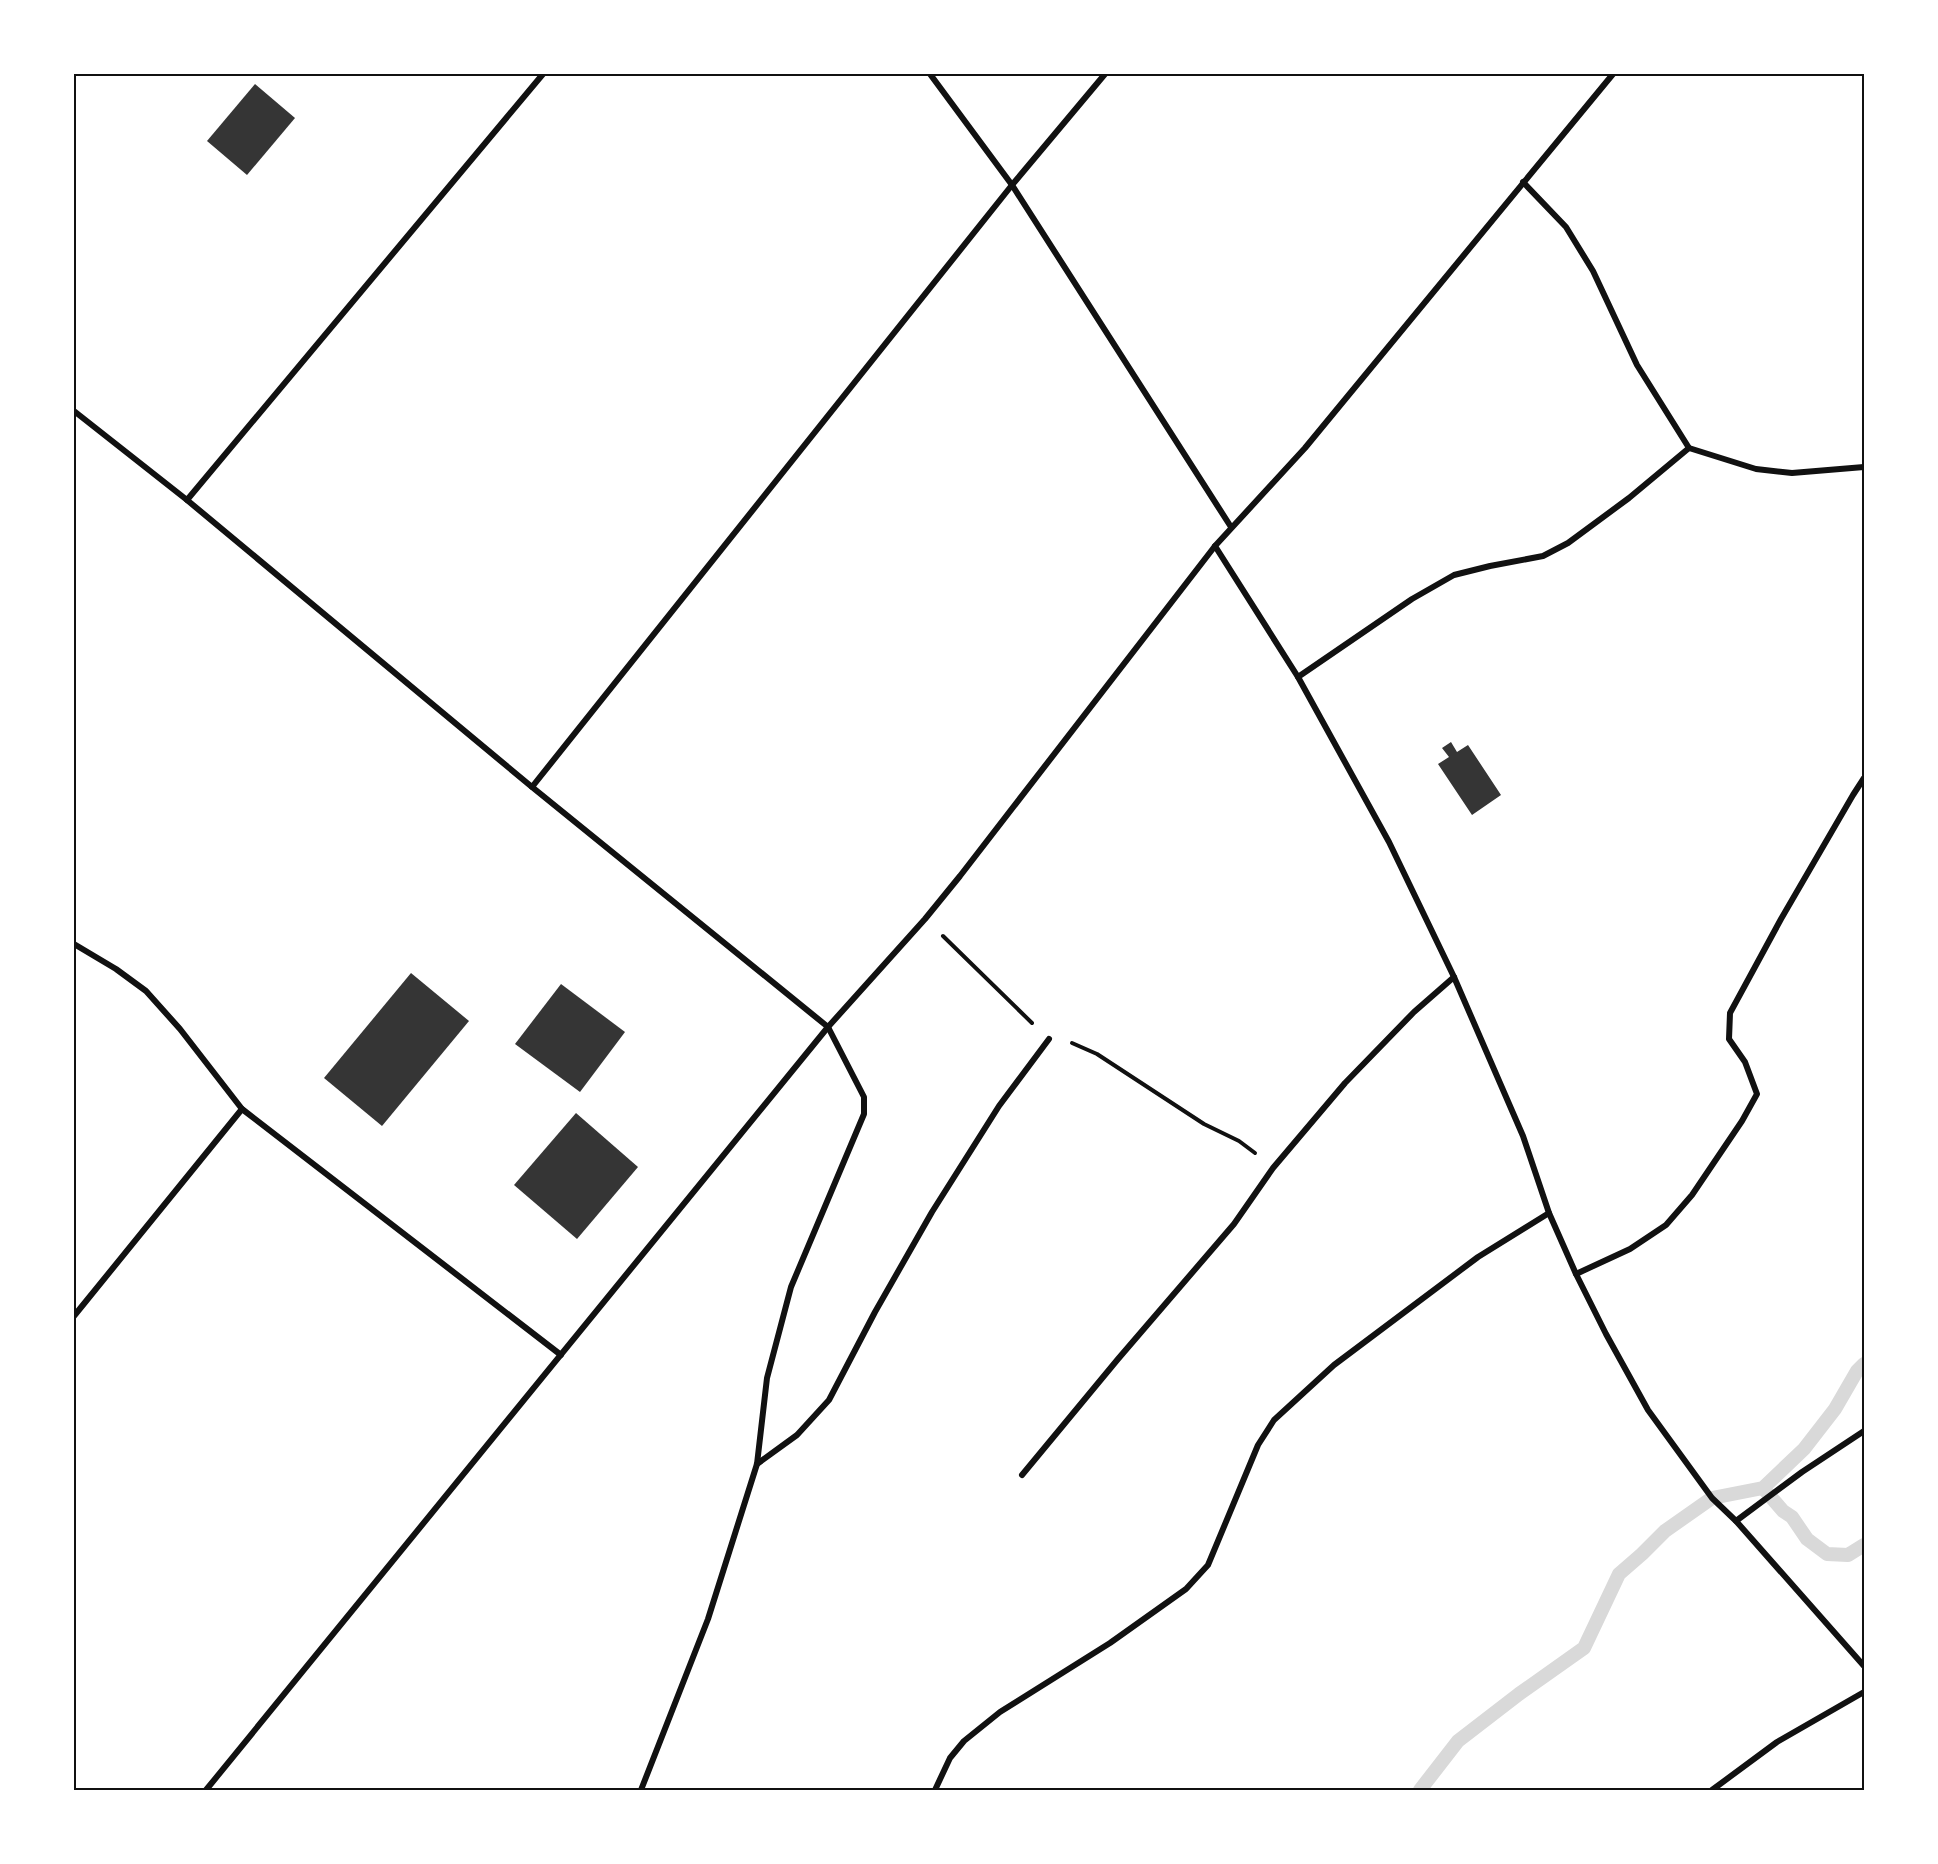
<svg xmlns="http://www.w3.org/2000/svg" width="1938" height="1864" font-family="Inter,sans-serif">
  <rect width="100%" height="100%" fill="#fff"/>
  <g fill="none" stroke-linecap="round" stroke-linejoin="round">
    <!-- stream -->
    <g stroke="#d9d9d9" stroke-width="14">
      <path d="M1763,1488l20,23 9,6 15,22 20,15 21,1 16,-10"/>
      <path d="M1420,1790l38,-49 61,-47 65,-46 35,-74 23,-20 23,-23 47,-33 51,-10 41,-39 31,-40 22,-38 7,-7"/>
    </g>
  </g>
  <!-- building -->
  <g fill="#353535">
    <path d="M255,84l40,34 -48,57 -40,-34z"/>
    <path d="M1451,742l6,10 11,-7 33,50 -29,20 -34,-51 11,-7 -7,-9z"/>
    <path d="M411,973l58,48 -87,105 -58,-48z"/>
    <path d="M561,984l64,48 -45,60 -65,-48z"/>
    <path d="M576,1113l62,54 -61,72 -63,-54z"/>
  </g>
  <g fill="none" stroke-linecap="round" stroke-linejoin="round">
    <!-- path -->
    <g stroke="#111" stroke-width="4">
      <path d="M943,936l89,87"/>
      <path d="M1072,1043l25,11 107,70 35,17 16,12"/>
    </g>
    <!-- minor -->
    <g stroke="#111" stroke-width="6">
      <path d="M930,74l82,111 219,342"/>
      <path d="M1523,182l43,45 27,44 44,94 52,83 67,21 36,4 72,-6"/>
      <path d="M74,411l113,89 345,287 296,240 36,70v17l-73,173 -24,91 -10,86 -49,155 -67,171"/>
      <path d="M187,500l356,-426"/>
      <path d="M1215,546l83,131 91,165 65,135 69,159 26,77 27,61 30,60 42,76 64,88 24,23 128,145"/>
      <path d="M1298,677l114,-78 42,-24 36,-9 53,-10 25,-13 61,-45 60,-50"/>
      <path d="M532,787l480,-602 93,-111"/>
      <path d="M74,944l42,25 30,22 34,38 62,80 319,246"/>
      <path d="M1576,1274l54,-25 36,-24 26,-30 50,-74 15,-27 -12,-32 -16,-23 1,-26 51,-94 72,-124 11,-17"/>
      <path d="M74,1316l168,-207"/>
      <path d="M757,1464l40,-29 32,-35 46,-88 57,-100 67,-106 50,-67"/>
      <path d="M1022,1475l96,-116 116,-135 39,-56 72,-85 69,-71 40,-35"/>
      <path d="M1736,1521l66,-49 62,-41"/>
      <path d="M206,1790l622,-763 97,-108 35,-43 255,-330 90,-98 308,-374"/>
      <path d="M935,1790l15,-32 14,-17 36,-29 110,-69 76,-54 22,-24 50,-120 16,-25 60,-55 144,-108 71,-44"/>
      <path d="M1712,1790l65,-48 87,-50"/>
    </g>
  </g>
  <!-- border -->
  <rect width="1938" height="1864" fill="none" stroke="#ffffff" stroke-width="150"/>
  <rect x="75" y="75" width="1788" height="1714" fill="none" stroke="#111" stroke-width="2"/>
</svg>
